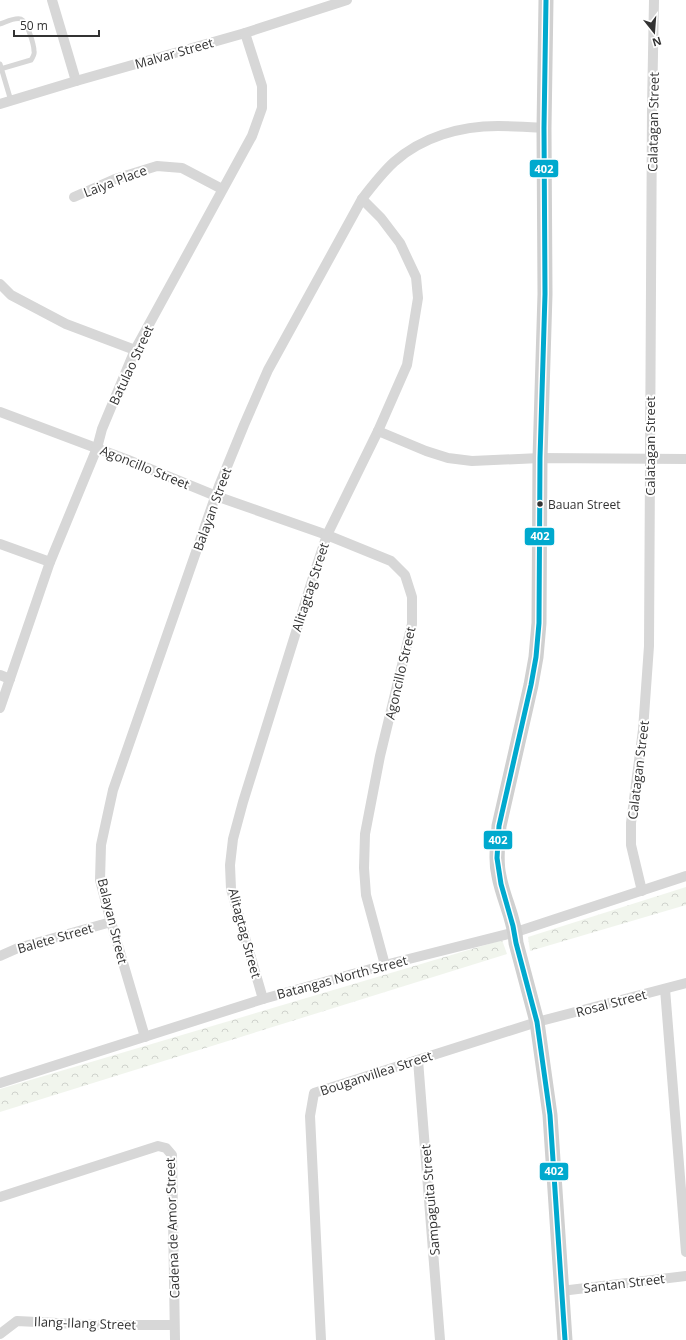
<svg xmlns="http://www.w3.org/2000/svg" width="686" height="1340" font-family="'Open Sans',sans-serif">
  <defs>
    <pattern id="park-crowns" width="20" height="18" patternUnits="userSpaceOnUse"><rect width="20" height="18" fill="#f1f5ed"/><path d="M2 6a3 3 0 1 1 6 0M12 15a3 3 0 1 1 6 0" fill="none" stroke="#cfd2cc"/></pattern>
  </defs>
  <rect width="100%" height="100%" fill="#fff"/>
  <!-- park -->
  <g fill="url(#park-crowns)">
    <path d="M686,887v18l-156,46 -2,-14z"/>
    <path d="M502,940l5,14 -507,158v-23z"/>
  </g>
  <g fill="none" stroke-linecap="round" stroke-linejoin="round">
    <!-- lane -->
    <g stroke="#d7d7d7" stroke-width="5">
      <path d="M0,24c6,-2 15,-7 21,-5 6,2 13,26 13,32 1,3 -1,6 -3,9l-31,9"/>
      <path d="M0,64l11,37"/>
    </g>
    <!-- street -->
    <g stroke="#d7d7d7" stroke-width="10">
      <path d="M52,0l24,81"/>
      <path d="M0,104l76,-23 169,-48 102,-33"/>
      <path d="M74,197l41,-18 42,-13 25,2 40,21"/>
      <path d="M0,284l11,11 55,29 69,26"/>
      <path d="M0,412l128,48 88,36 111,39 64,26 14,14 7,22v27l-32,132 -15,78 -1,34 2,27 19,70"/>
      <path d="M378,431l48,20 22,7 24,3 68,-3 146,1"/>
      <path d="M0,544l50,18"/>
      <path d="M0,675l10,4"/>
      <path d="M0,708l50,-146 47,-114 5,-19 33,-79 117,-214 10,-28v-22l-17,-53"/>
      <path d="M642,891l-11,-46v-22l12,-93 6,-84 3,-538 2,-108"/>
      <path d="M0,956l18,-8 93,-26"/>
      <path d="M665,989l21,263"/>
      <path d="M263,999l-32,-110 -1,-24 3,-26 10,-37 72,-231 12,-36 51,-104 29,-66 11,-67 -2,-21 -16,-34 -19,-25 -19,-19"/>
      <path d="M145,1037l-34,-115 -11,-42 1,-35 12,-55 106,-304 25,-61 24,-55 94,-171c10,-13 20,-26 32,-37 28,-25 66,-36 104,-36 15,0 30,1 46,2"/>
      <path d="M418,1060l22,280"/>
      <path d="M0,1083l263,-84 122,-34 131,-33 170,-56"/>
      <path d="M0,1197l158,-51 8,2 6,7 3,185"/>
      <path d="M561,1291l125,-15"/>
      <path d="M0,1334l17,-13 80,4h77"/>
      <path d="M321,1340l-11,-224 4,-23 223,-71 149,-39"/>
    </g>
    <!-- secondary -->
    <path stroke="#d0d0d0" stroke-width="15" d="M546,0l-2,128 1,166 -5,164 -1,165 -3,34 -5,28 -32,141c-1,17 -4,34 0,50 4,23 16,43 17,67l21,79 13,93 15,225"/>
    <!-- bus-1 casing -->
    <g stroke="#fff" stroke-width="8">
      <path id="bus-1" d="M546,0l-2,128 1,166 -5,164 -1,165 -3,34 -5,28 -32,141 -2,32 4,26 12,42 3,17 21,79 13,93 15,225"/>
    </g>
    <!-- bus-1 -->
    <use href="#bus-1" stroke="#00a9ce" stroke-width="5"/>
  </g>
  <!-- markers -->
  <circle fill="#333" stroke="#fff" stroke-width="1.5" cx="540" cy="504" r="3.5"/>
  <g text-anchor="middle" dominant-baseline="central" stroke-width="4" stroke-linejoin="round" paint-order="stroke">
    <!-- bus labels -->
    <g font-size="12" fill="#333" stroke="#fff" text-anchor="start">
      <text x="548" y="504">Bauan Street</text>
    </g>
    <!-- street labels -->
    <g font-size="13" fill="#333" stroke="#fff">
      <text transform="translate(174 53) rotate(-16)">Malvar Street</text>
      <text transform="translate(653 122) rotate(-89)">Calatagan Street</text>
      <text transform="translate(115 181) rotate(-21)">Laiya Place</text>
      <text transform="translate(131 365) rotate(-65)">Batulao Street</text>
      <text transform="translate(650 446) rotate(-90)">Calatagan Street</text>
      <text transform="translate(145 467) rotate(22)">Agoncillo Street</text>
      <text transform="translate(212 509) rotate(-70)">Balayan Street</text>
      <text transform="translate(310 587) rotate(-72)">Alitagtag Street</text>
      <text transform="translate(400 673) rotate(-77)">Agoncillo Street</text>
      <text transform="translate(638 770) rotate(-83)">Calatagan Street</text>
      <text transform="translate(113 921) rotate(76)">Balayan Street</text>
      <text transform="translate(245 933) rotate(75)">Alitagtag Street</text>
      <text transform="translate(55 938) rotate(-16)">Balete Street</text>
      <text transform="translate(342 977) rotate(-15)">Batangas North Street</text>
      <text transform="translate(611 1003) rotate(-15)">Rosal Street</text>
      <text transform="translate(376 1073) rotate(-18)">Bouganvillea Street</text>
      <text transform="translate(430 1200) rotate(-95)">Sampaguita Street</text>
      <text transform="translate(172 1228) rotate(-92)">Cadena de Amor Street</text>
      <text transform="translate(624 1283) rotate(-7)">Santan Street</text>
      <text transform="translate(85 1323) rotate(2)">Ilang-Ilang Street</text>
    </g>
  </g>
  <g stroke="#fff" stroke-width="1.5">
    <rect x="529" y="159" width="30" height="19" rx="4" fill="#00a9ce"/>
    <rect x="524" y="527" width="31" height="19" rx="4" fill="#00a9ce"/>
    <rect x="483" y="830" width="30" height="20" rx="4" fill="#00a9ce"/>
    <rect x="539" y="1162" width="30" height="19" rx="4" fill="#00a9ce"/>
  </g>
  <g font-size="11" text-anchor="middle" font-weight="bold" fill="#fff">
    <text x="544" y="173">402</text>
    <text x="540" y="540">402</text>
    <text x="498" y="844">402</text>
    <text x="554" y="1175">402</text>
  </g>
  <!-- north arrow -->
  <g transform="translate(654 32) rotate(163)" stroke="#ffffff" stroke-width="3" paint-order="stroke">
  <path d="M0-3L7 15L0 10L-7 15Z" fill="#333333"/>
  <text y="-6" font-size="11" font-weight="bold" text-anchor="middle" fill="#333333">N</text>
  </g>
  <!-- scale -->
  <path d="M14 30v6h85v-6" fill="none" stroke="#333333" stroke-width="2"/>
  <text x="20" y="30" font-size="12" fill="#333333" stroke="#ffffff" stroke-width="3" paint-order="stroke">50 m</text>
</svg>
